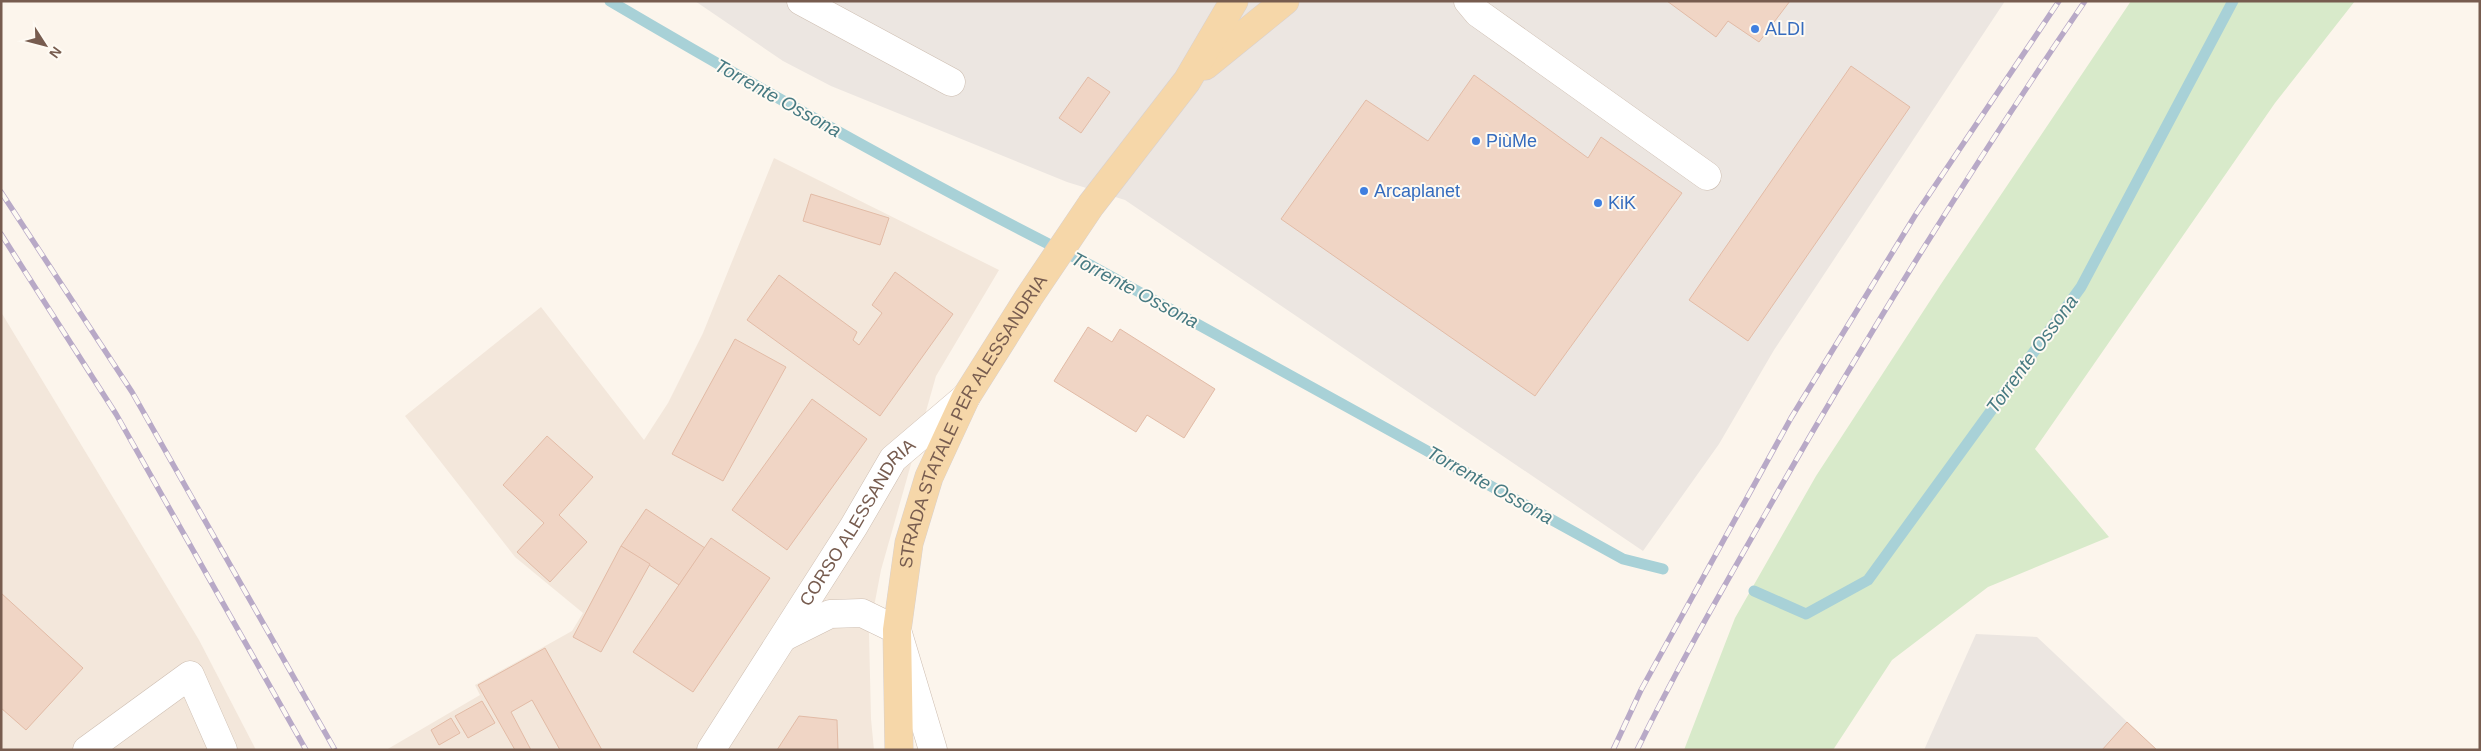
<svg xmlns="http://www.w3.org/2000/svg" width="2481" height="751" font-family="Helvetica,sans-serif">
  <rect width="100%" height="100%" fill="#fcf5ec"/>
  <!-- residential -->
  <g fill="#f3e7db">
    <path d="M774,158l225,112 -63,106 -55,194 -12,63 2,86 3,31h-488l94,-55 -5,-10 97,-54 11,-18 -68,-56 -110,-141 136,-109 103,133 24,-37 35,-70z"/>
    <path d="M1,312l198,328 57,110h-255z"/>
  </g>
  <!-- industrial -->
  <g fill="#ece6e1">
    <path d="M695,1h1310l-231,349 -55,94 -76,107 -518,-351 -58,-18 -236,-96 -48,-25z"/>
    <path d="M1976,634l61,3 120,113h-233z"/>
  </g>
  <!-- green -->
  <path fill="#d8eaca" d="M2131,1h224l-80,102 -240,346 74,88 -121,50 -96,73 -59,90h-149l51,-132 81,-142 125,-192z"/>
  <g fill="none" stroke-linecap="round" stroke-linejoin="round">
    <!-- stream -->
    <g stroke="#a8d1d7" stroke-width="11">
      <path d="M610,1c158,93 318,183 482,265l531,293 40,10"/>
      <path d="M1754,591l52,23 62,-34 213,-293 152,-286"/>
    </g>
  </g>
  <!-- building -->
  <g fill="#f0d5c5" stroke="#e2bba6">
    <path d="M1667,1h123l-31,41 -31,-21 -12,16z"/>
    <path d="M1851,66l59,41 -162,234 -59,-41z"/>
    <path d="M1474,75l114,83 13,-21 81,56 -147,203 -254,-177 85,-119 62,41z"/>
    <path d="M1088,77l22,15 -29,41 -22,-15z"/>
    <path d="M811,194l78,24 -9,27 -77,-24z"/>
    <path d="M895,272l58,42 -73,102 -133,-96 32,-45 78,57 -4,8 6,5 23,-32 -10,-8z"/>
    <path d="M1088,327l24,15 8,-13 95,60 -31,49 -37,-23 -11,17 -82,-51z"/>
    <path d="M735,339l51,28 -63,114 -51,-27z"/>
    <path d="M812,399l55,40 -80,111 -55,-40z"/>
    <path d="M547,436l46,41 -34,38 28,27 -37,40 -33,-30 27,-29 -41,-38z"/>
    <path d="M646,509l59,39 -26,37 -58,-39z"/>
    <path d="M711,538l59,40 -77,114 -60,-40z"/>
    <path d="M621,546l29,18 -49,88 -28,-15z"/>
    <path d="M1,593l82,75 -57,62 -25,-22z"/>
    <path d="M545,648l57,102h-42l-28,-50 -21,12 20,38h-16l-37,-65z"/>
    <path d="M482,701l13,22 -27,15 -13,-22z"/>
    <path d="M799,716l38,4 1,30h-61z"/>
    <path d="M451,718l9,15 -21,12 -8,-15z"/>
    <path d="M2127,722l30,28h-55z"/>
  </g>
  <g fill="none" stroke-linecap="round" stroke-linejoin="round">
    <!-- minor casing -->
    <g stroke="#cebeb1" stroke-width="29">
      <g id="minor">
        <path d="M801,1l150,81"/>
        <path d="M1468,1l10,12 229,163"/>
        <path d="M784,637l46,-23 32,-1 35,17 36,120"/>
        <path d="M87,750l103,-75 33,75"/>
        <path id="s1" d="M711,750l143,-224 39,-67 73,-62"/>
      </g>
    </g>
    <!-- major casing -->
    <g stroke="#d9d1ce" stroke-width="29">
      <g id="major">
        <path d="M1205,66l80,-65"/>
        <path id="s2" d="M899,750l-2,-120 12,-87 20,-66 37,-80 63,-100 62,-92 96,-124 47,-80"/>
      </g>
    </g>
    <!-- minor -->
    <use href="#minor" stroke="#fff" stroke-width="28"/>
    <!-- major -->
    <use href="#major" stroke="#f6d7a9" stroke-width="28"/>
    <!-- rail casing -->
    <g stroke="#b8a9c7" stroke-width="5.5">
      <g id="rail">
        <path d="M1,192l131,200 203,358"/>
        <path d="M1,234l115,180 190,336"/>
        <path d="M1613,750l28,-60 150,-272 125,-204 143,-213"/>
        <path d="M1637,750c40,-82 85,-160 130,-239 99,-175 205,-344 318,-510"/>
      </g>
    </g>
    <!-- rail -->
    <use href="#rail" stroke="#fefaf3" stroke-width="4" stroke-dasharray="11" stroke-linecap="butt"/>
  </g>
  <!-- markers -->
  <g fill="#3f7fe0" stroke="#fefaf3" stroke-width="2">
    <circle cx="1755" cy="29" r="5"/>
    <circle cx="1476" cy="141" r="5"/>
    <circle cx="1364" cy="191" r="5"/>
    <circle cx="1598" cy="203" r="5"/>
  </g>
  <g text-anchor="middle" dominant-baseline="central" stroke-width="4" stroke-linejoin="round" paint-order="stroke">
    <!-- shop labels -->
    <g font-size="18" fill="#366cbe" stroke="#fefaf3" text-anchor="start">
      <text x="1765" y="29">ALDI</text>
      <text x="1486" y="141">PiùMe</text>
      <text x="1374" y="191">Arcaplanet</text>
      <text x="1608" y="203">KiK</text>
    </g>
    <!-- street labels -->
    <g font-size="18" fill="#775c4f" stroke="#fefaf3">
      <text stroke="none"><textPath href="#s2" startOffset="345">STRADA STATALE PER ALESSANDRIA</textPath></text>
      <text stroke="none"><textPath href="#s1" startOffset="271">CORSO ALESSANDRIA</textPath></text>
    </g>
    <!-- water labels -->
    <g font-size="19" font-style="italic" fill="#477a82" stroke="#fefaf3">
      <text transform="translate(778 98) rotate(29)">Torrente Ossona</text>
      <text transform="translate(1135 290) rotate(28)">Torrente Ossona</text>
      <text transform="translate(2032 354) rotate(-54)">Torrente Ossona</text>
      <text transform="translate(1490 485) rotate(29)">Torrente Ossona</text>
    </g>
  </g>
  <!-- border -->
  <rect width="2481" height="751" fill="none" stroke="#775c4f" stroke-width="5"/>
  <!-- north arrow -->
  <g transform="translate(45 45) rotate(126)" stroke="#fefaf3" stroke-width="4" paint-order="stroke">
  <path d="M0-4L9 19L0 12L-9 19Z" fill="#775c4f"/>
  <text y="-8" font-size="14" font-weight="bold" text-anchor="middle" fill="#775c4f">N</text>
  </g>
</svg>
